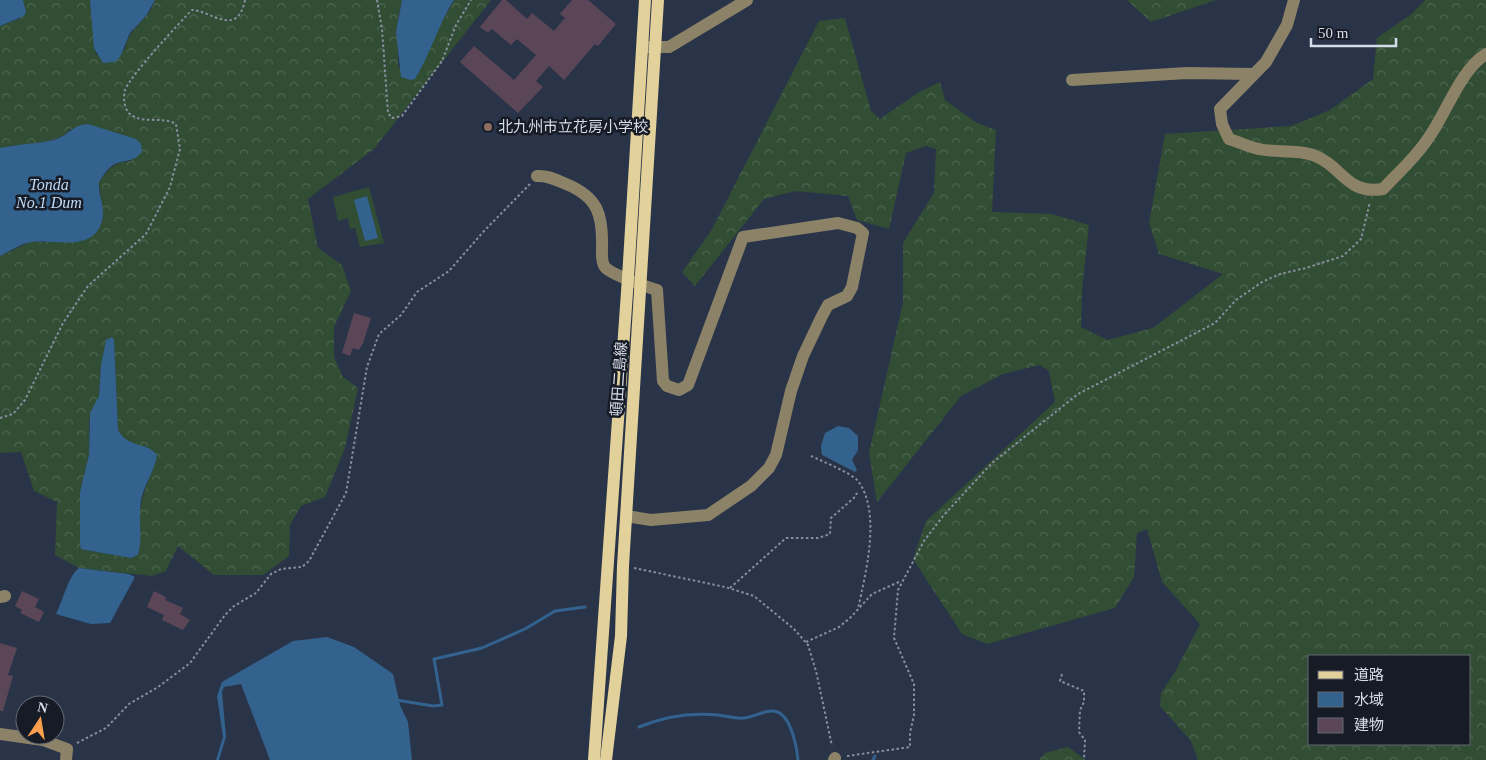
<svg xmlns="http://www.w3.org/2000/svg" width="1486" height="760" font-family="'Times New Roman','Noto Sans JP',serif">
  <defs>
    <pattern id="forest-crowns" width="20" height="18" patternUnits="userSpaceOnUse" patternTransform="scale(1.25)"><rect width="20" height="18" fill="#314d34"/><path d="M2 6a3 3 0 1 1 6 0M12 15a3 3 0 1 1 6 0" fill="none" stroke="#4e6651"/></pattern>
  </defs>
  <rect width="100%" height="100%" fill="#2a3448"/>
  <!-- green -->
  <path fill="#314d34" d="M369,187l15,56 -24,4 -5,-19 -5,1 -2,-11 -10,3 -5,-24z"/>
  <!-- forest -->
  <g fill="url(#forest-crowns)" fill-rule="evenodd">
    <path d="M23,0h67l6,55 29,-6c5,-24 24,-28 30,-49h247l-4,18v49l23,2 10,-27 23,-42h37l-117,149 -66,50 10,49 24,17 9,26 -17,36v30l9,20 15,11 -13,60 -20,49 -24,9 -11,19 -1,31 -26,19h-49l-36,-29 -12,25 -14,5 -73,-8 -24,-13 2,-53 -23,-11 -13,-39 -21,1v-197l30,-14h19l54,-27 -4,-33c10,-14 15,-20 33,-21l-61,-32c-15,17 -50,14 -71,19v-122l19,-7 7,-8zM112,337l2,3 4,90c7,12 15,15 28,17l10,14c-8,19 -16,38 -17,58 -1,12 2,24 -1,36l-7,3 -45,-8 -4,-1 -2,-5v-52l9,-37v-35l10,-24 2,-31z"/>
    <path d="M1127,0h89l-65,22z"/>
    <path d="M1425,0h61v760h-288l-7,-19 -31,-35 1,-13 14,-21 25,-48 -38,-42 -15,-53 -10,4 -3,44 -19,31 -128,36 -25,-10 -49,-75 13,-38 129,-119 -6,-31 -9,-6 -37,9 -42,22 -84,106 -8,-49 34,-151v-59l31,-50 2,-44 -10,-3 -20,7 -17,76 -32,-9 -9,-24 -52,-5 -32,8 -69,87 -13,-14 29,-41 108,-210 26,-3 26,93 9,8 39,-27 21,-10 5,18 32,23 19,7 -4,82 60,2 37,11 -7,65 -1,37 26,13 46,-12 70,-54 -64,-20 -10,-31 16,-89 126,-8 39,-16 43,-31 4,-41 36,-25zM1310,656h160v88h-160z"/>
    <path d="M1068,747l18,13h-47l6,-7z"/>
  </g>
  <!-- water -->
  <g fill="#33628e">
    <path d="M0,0h23l3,11 -2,5 -24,10z"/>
    <path d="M90,0h65l-9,16 -16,17 -10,24 -5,5 -12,1 -9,-15z"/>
    <path d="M402,0h52c-16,25 -24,55 -39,79l-5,1 -9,-3 -5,-45z"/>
    <path d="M88,124l48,15 5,5 1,7c-7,12 -18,8 -29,14 -6,4 -10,11 -14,17 -1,11 5,23 4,34 -6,38 -46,23 -71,26 -11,1 -23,10 -32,14v-108c17,-4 36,-4 54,-8 14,-4 18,-15 34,-16z"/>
    <path d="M367,196l11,42 -13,3 -11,-41z"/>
    <path d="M112,337l2,3 4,90c11,19 28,11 39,25 -2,16 -13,29 -16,45 -3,18 2,38 -3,55l-7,3 -45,-8 -5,-1 -1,-5v-52l9,-37 1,-42 9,-17 2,-31 5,-25z"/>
    <path d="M838,426l11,2 9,8v14l-6,10 5,10 -2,2 -33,-17 -1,-9 4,-13z"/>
    <path d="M79,568l50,6 6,3 -25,46 -19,1 -35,-10c7,-13 12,-38 23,-46z"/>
    <path d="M327,637l27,10 39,27 7,31 8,17 4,38h-142l-29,-76 -17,3 -2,5 4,45 -7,23h-3l7,-23 -6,-41 5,-14 71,-41z"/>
  </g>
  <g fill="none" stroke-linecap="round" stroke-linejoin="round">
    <!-- stream -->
    <g stroke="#33628e" stroke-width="3">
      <path d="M396,700l37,6 9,-1 -8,-46 48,-11 43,-19 30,-18 30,-4"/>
      <path d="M639,727c26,-11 50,-15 79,-12 8,1 18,4 26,3 11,-1 27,-12 37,-4 11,8 16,34 17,46"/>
      <path d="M873,760l2,-4"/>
    </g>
  </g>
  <!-- building -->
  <g fill="#5b4657">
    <path d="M502,0h4l21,19 5,-6 22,18 11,-13 -5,-4 12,-14h16l28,24 -18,22 -3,-2 -31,36 -15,-14 -13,15 7,6 -25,26 -58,-51 14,-16 40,34 22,-25 -19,-16 -6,6 -19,-16 -4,4 -8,-6z"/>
    <path d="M354,313l17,5 -8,25 -4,7 -6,-2 -3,8 -8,-3z"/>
    <path d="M22,591l17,8 -4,8 9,5 -5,10 -19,-9 2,-3 -7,-4z"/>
    <path d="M154,591l12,6 -1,3 18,8 -3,6 10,6 -7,10 -21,-10 2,-5 -17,-8z"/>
    <path d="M0,643l17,5 -9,27 5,1 -10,35h-3z"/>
  </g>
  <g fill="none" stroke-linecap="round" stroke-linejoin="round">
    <!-- path -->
    <g stroke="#878fa0" stroke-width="2" stroke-dasharray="2.5 2.5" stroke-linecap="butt">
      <path d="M377,0l5,29 6,84 4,5 10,-2 40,-55 14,-36 15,-25"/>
      <path d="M0,418l13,-4 12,-14 38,-77 25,-37 58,-52 24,-47 10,-38 -4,-25c-14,-8 -32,0 -45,-9 -7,-5 -8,-17 -6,-25 5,-14 55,-68 67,-80 18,0 45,29 53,-10"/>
      <path d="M811,456c11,5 40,17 47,25 24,32 7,94 0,128"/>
      <path d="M634,568l91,19 29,9 40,33 14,16 8,26 16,75"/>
      <path d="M730,588l56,-50h32l12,-4 1,-16 25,-22 1,-4"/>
      <path d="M806,642l33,-15 11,-9 22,-24 29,-13"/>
      <path d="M1062,674l-2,7 24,10v11l-4,8 -1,22 6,8 -1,20"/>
      <path d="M77,743l29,-15 23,-24 29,-17 32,-24 35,-48 9,-9 22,-13 15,-19 10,-5 21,-2 7,-6 37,-68 21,-126 12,-33 22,-19 16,-23 32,-21 35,-40 46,-47"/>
      <path d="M847,756l63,-9v-14l4,-18v-31l-20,-46 4,-48 26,-49 19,-25 49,-53 86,-69 137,-71 21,-23 26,-18 18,-8 26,-6 37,-12 18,-17 9,-37"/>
    </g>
    <!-- minor -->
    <g stroke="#8b8268" stroke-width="12">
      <path d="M1294,0l-7,25 -21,37 -46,47 2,15 7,15c10,3 20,8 30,10 17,4 37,0 54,6 30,11 33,40 70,34 15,-16 32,-31 44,-49 19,-25 32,-69 59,-86"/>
      <path d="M645,47h24l78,-47"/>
      <path d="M1072,80l115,-7 66,1"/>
      <path d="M537,176c10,-1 19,4 29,8 32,13 37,31 36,64 0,6 -1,14 3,19 5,7 42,20 52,23l6,91 4,5 12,4 9,-5 55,-148 95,-14 19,5 6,5 -11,54 -5,9 -19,9 -6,11 -19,40 -12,35 -15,64 -7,13 -18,18 -43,29 -57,5 -25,-4"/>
      <path d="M0,597l5,-1"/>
      <path d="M0,734l43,6 24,9 -1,11"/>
      <path d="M834,760l1,-2"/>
    </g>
    <!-- major -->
    <g stroke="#e2d19a" stroke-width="12">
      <path d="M594,760l34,-482 17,-278"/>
      <path d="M606,760l15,-124 2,-70 35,-566"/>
    </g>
  </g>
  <!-- markers -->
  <circle fill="#8d6e63" stroke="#171b25" stroke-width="2" cx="488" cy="127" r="5"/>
  <g text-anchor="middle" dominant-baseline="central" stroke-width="5" stroke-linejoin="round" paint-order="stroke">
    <!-- poi labels -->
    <g font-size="15" fill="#d5dce9" stroke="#171b25" text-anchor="start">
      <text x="498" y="127">北九州市立花房小学校</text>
    </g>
    <!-- street labels -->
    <g font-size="15" fill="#d5dce9" stroke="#171b25">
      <text transform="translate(619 379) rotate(-86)">頓田二島線</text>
    </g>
    <!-- water labels -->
    <g font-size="16" font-style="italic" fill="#bfdaf5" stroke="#171b25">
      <text x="49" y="184">Tonda<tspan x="49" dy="18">No.1 Dum</tspan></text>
    </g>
  </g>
  <!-- legend -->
  <rect x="1308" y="655" width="162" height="90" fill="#171b25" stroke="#636873"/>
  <rect x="1318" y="671" width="25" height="8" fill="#e2d19a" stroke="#636873"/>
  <text x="1354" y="680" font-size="15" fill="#d5dce9">道路</text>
  <rect x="1318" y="692" width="25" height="15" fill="#33628e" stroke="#636873"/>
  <text x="1354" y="705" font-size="15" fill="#d5dce9">水域</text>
  <rect x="1318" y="718" width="25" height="15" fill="#5b4657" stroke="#636873"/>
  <text x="1354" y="730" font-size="15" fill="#d5dce9">建物</text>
  <!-- north arrow -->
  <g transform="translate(40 720) rotate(12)"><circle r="24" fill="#171b25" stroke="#636873"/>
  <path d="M0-4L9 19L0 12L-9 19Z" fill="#f99f4d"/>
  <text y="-8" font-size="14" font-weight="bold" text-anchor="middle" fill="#d5dce9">N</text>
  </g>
  <!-- scale -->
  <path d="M1311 38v8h85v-8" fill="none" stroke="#d5dce9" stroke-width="2.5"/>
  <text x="1318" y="38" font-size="15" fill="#d5dce9" stroke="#171b25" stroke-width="4" paint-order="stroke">50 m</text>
</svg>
